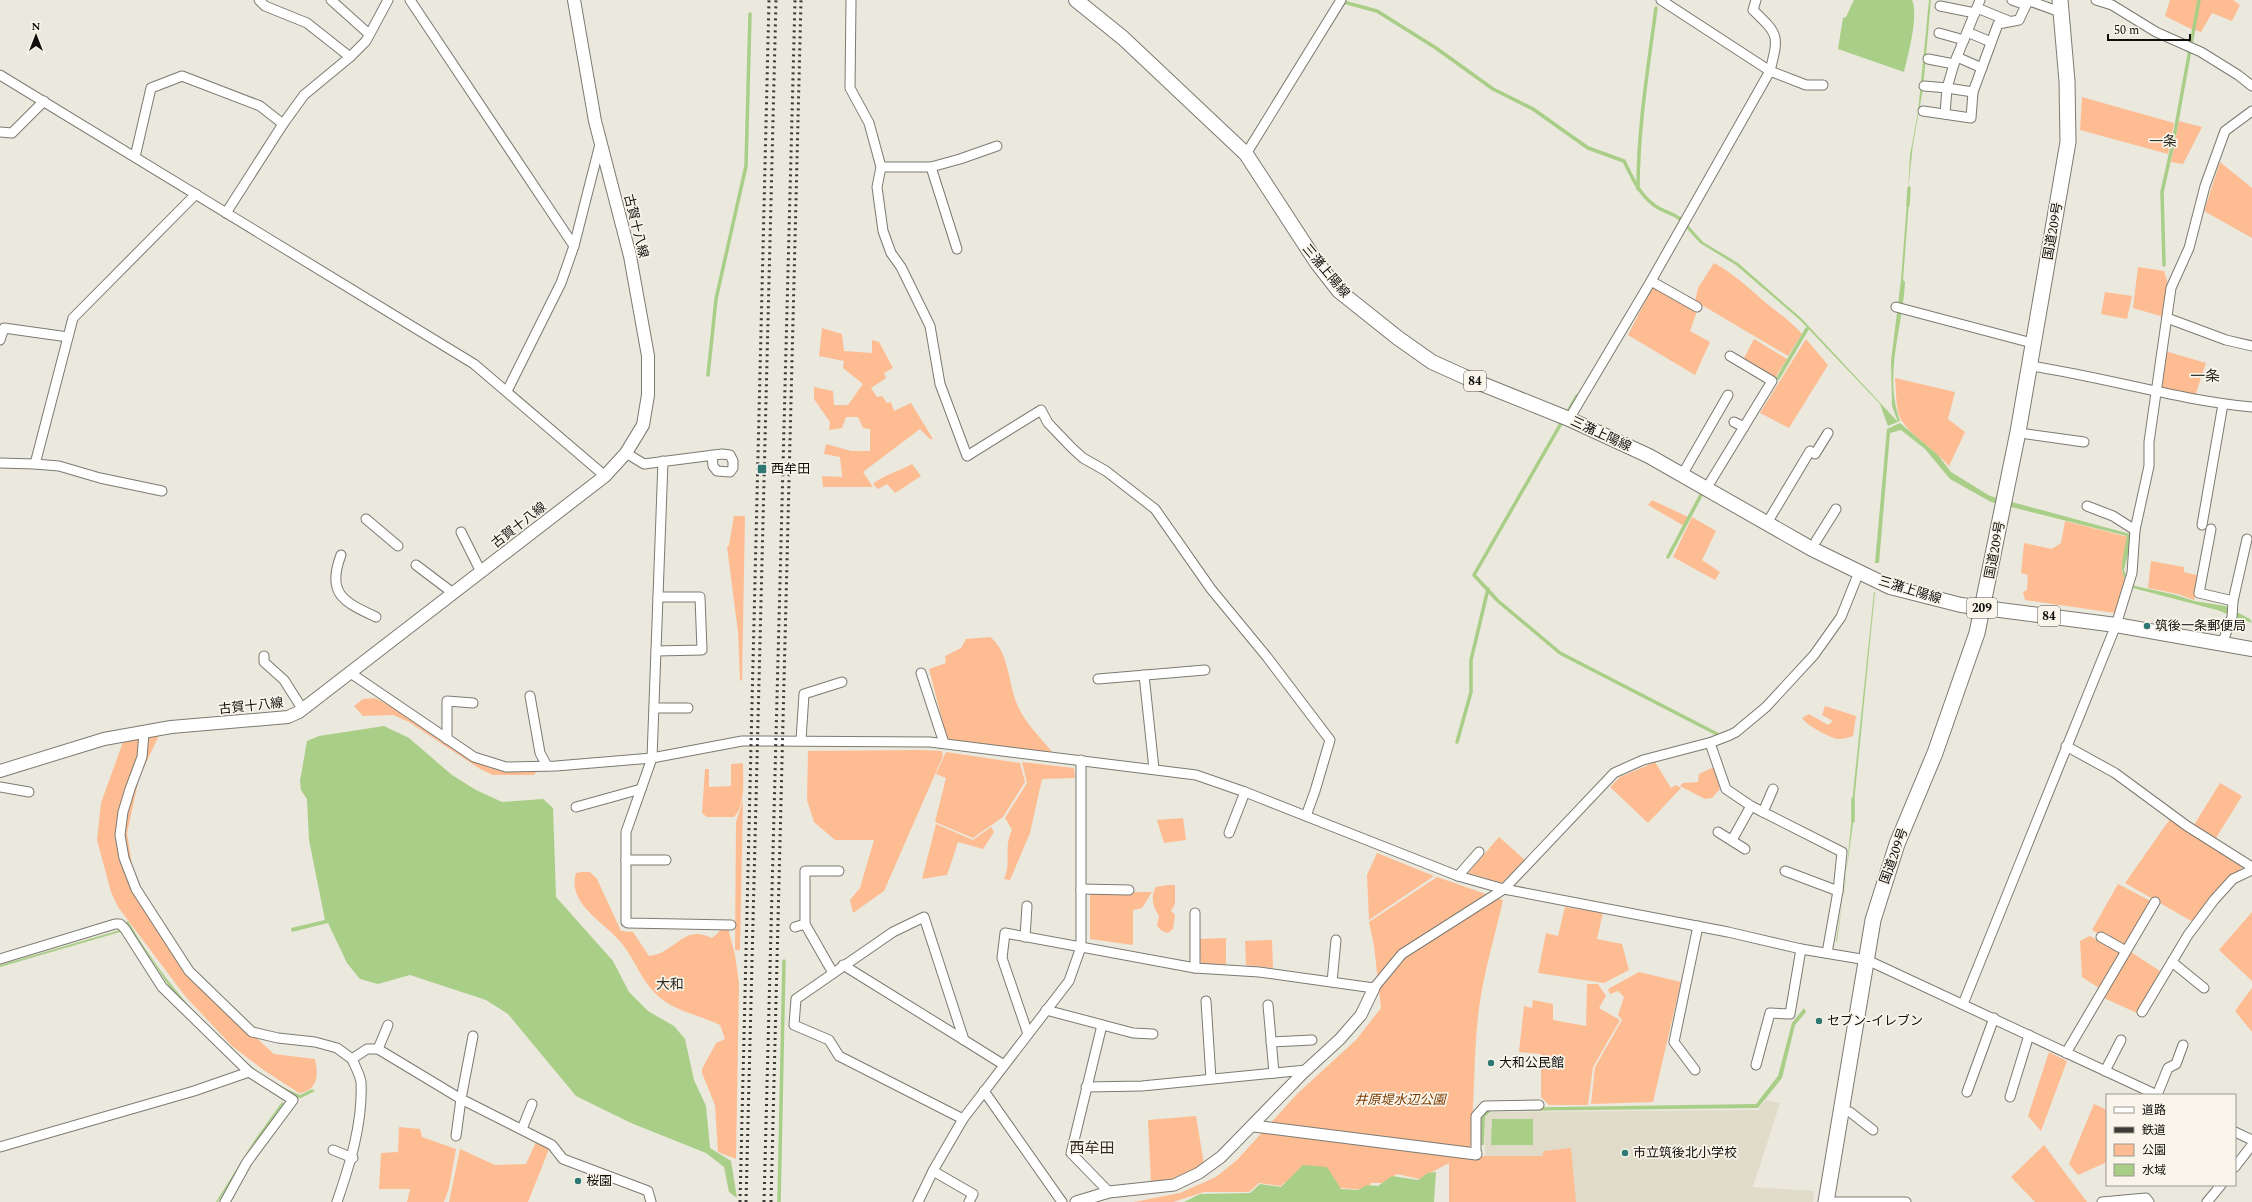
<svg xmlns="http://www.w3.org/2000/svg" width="2252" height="1202" font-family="Spectral,'Noto Sans JP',serif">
  <rect width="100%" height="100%" fill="#ebe8dd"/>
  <!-- built -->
  <path fill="#e1dbca" d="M1766,1100l14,3 -27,84 61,4 -1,11h-364l1,-46h35v-38l6,-6 267,-2z"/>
  <!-- green -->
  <g fill="#febc92">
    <path d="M2170,0h63l7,5 -8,16 -20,-8 -11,19 -10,-3 -26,-13z"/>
    <path d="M2082,97l92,26 -6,31 -88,-24z"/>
    <path d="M2179,121l23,6 -19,37 -12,-2z"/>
    <path d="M2220,162l32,26v50l-48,-27z"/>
    <path d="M1714,263c20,11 35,25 52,40 12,10 25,18 36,31l-14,22 -93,-55 3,-13z"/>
    <path d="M2138,267l26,4 4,13 -4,33 -31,-9z"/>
    <path d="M1653,286l44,25 -7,20 20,11 -15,33 -67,-40z"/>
    <path d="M2105,292l27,4 -5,23 -26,-5z"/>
    <path d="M822,328l20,6 2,17 28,2v-13l7,2 14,26 -9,5 2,5 -15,10 6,9 5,-1 5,7 4,-1 3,9 17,-8 22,36h-3l-10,-10 -57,43 10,15h-50l-1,-11 20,1 -2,-20 -16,-3 2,-10 25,7h19v-22l-7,-1 -5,-11h-12l-4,11 -13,2 1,-8 -16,-23v-12l19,4 1,14h14l15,-21 -20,-16 1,-7 -25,-5z"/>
    <path d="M1754,339l33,20 -12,19 -31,-20z"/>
    <path d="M1806,339l22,26 -39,63 -29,-15z"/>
    <path d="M2165,351l41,12 -11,33 -31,-6 -4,-4z"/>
    <path d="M1895,378l60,14 -7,27 17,13 -16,34c-13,-16 -47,-35 -51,-54 -2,-10 -2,-23 -3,-34z"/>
    <path d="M912,464l9,12 -26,17 -8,-9 -9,5 -5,-5c12,-10 25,-12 39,-20z"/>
    <path d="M1652,500l36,17 -4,9 -36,-21z"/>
    <path d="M734,516h11l-3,165 -2,-1 -2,-48 -11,-85 2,-2z"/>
    <path d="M1692,517l24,14 -14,29 18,12 -5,8 -42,-23z"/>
    <path d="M2065,521l63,16 -6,33 4,15 -11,28 -90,-13 -2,-8 4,-2 1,-15 -7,-2 3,-30 28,6 9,-6z"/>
    <path d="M2151,561l33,6v5l16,4 -6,24 -16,-6 -30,-6z"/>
    <path d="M990,637c19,14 18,46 27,67 7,18 24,34 36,49l-106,-14 -18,-70 17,-6 -1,-7 16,-8 5,-9z"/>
    <path d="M375,698l25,13 90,57 47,3 -3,4h-41l-13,-6 -71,-47 -16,-7 -30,1 -9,-10 9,-7z"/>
    <path d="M1825,706l31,10 -3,20c-4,1 -9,3 -13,3 -7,1 -34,-14 -38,-21l7,-4 19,11 5,-4 -11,-6z"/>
    <path d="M160,733l-21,45 -12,55 7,45 38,66 41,54 61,56 41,5c3,15 4,31 -16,34l-34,-22 -33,-25 -47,-50 -67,-89 -7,-15 -14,-52 4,-37 22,-61z"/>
    <path d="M921,750l21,1 1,5 -59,135 -31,22 -3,-13 10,-12 14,-48h-39l-21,-18 -7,-22 1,-49z"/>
    <path d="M946,752l74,11 5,19 -22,35 -30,21 -38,-16 11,-44 -10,-4z"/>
    <path d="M1022,762l52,6 1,10 -33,1 -12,54 -20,47 -6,-1c8,-15 -1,-31 8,-49l-7,-12 22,-35z"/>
    <path d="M1655,762l16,26 5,-3 5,3 -33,35 -38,-36 10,-10z"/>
    <path d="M743,763c0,16 3,42 -9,54h-27l-5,-4 3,-44h4v18l22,-1v-22z"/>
    <path d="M1714,767l6,22 -8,9 -7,1 -25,-13 3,-3 15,-1 1,-8z"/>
    <path d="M2220,783l22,13 -26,42 -22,-13z"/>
    <path d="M743,800l-3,150h-5l1,-128z"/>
    <path d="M1183,818l3,22 -22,3 -7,-23z"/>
    <path d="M2170,819l74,47 -15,12 -36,44 -68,-39z"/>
    <path d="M936,824l37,16 18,-13 3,5 -11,17 -25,-7 -11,33 -25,4z"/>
    <path d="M1499,837l27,24 -24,22 -34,-10z"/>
    <path d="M1377,853l57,23 -65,44 -2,-45z"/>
    <path d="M582,872h8l7,7 24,52 12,1 16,24c5,-1 11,-2 15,-5 18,-10 25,-24 48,-13l7,-6 1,-4h8l7,27 4,28 -3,176 -18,-7 -3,-47 -13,-32v-4l14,-26 9,-4 -5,-14c-16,-8 -36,-12 -51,-21 -24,-15 -29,-34 -43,-55 -15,-24 -60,-42 -50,-76z"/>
    <path d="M1437,877l66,23c-8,36 -19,71 -24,108 -6,47 -4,94 -9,141l-10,7h82l2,-5 27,-3 5,54h-127v-39l-30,16 -22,-5 -14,9h-12l-5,7 -25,-2 -16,11 -30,-4 -10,-13 -4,4 -22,-3 -10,9h-45l-31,10h-39l46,-9 36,-16 21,-17 61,-67 58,-53 25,-32 -7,-62 -5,-24z"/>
    <path d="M2118,884l33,17 -27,46 -32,-17z"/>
    <path d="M1167,885h8v19l-4,7 4,4 -2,14 -5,4 -6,-2 -5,-5 2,-10c-6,-9 -9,-20 -3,-29z"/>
    <path d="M1090,892h62l-10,16 -9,2v35l-43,-6z"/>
    <path d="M1565,907l38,6 -6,26 25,5 7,26 -25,13 -66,-10 8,-40 12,3z"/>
    <path d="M2252,912v69l-33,-31z"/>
    <path d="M2090,936l30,17 -21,35 -17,-11 -2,-36z"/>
    <path d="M1226,938v29l-25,-3 -2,-25z"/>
    <path d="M1272,940l1,28 -27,-3 -1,-24z"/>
    <path d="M2131,952l29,19 -23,42 -33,-15z"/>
    <path d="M1639,972l42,10 -28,120 -62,2 4,-37 27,-47 -4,-5 6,-18 -6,-6 -8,3 -2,-5z"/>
    <path d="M1587,984h11l8,12 -7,12 21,12 -27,47 -5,38h-39l-8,-8v-43l-22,-2 5,-46 8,2 1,-8 20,4v16l33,6z"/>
    <path d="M2252,988v54v-10l-17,-21z"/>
    <path d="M2049,1052l18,9 -26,70 -13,-15z"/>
    <path d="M2094,1104l13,6v52l-29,13 -9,-11z"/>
    <path d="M1196,1116l8,48 -32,15 -21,3 -3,-62z"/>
    <path d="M399,1127l21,2 2,8 34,12 -7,39 -5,14h-37l3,-13h-31l2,-36 17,-1z"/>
    <path d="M536,1142l13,7 -21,53h-79l11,-53 35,16 31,-1z"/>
    <path d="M2044,1145l43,57h-52l-24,-25z"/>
  </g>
  <!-- water -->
  <g fill="#a9ce87">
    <path d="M1854,0h58c7,15 -4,55 -8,72l-66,-23 5,-31 3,-1z"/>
    <path d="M1929,0h2l-8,89 -10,55 -5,47 2,-36 8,-43z"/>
    <path d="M1907,202h2l-6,78 2,2c-2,46 -22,92 -5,139l-12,5 -8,-22 -80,-84 -64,-55 -36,-22 -22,-24 2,-3 23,26 35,21 63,55 97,104 -6,-16 -1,-45 10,-81z"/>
    <path d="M1900,423l38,32 13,17 39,24 140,38v12l-6,24 4,11 7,5 41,9 18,6 31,5 25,13 2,4 -35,-13 -84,-22c-18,-13 -9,-32 -6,-52l-136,-34 -41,-23 -25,-30 -24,-19 -11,3 -11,130h-4l12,-134z"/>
    <path d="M1874,592h1l-21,211h-2z"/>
    <path d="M384,726l25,12 43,37 24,15 26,12 41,-3 10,9 3,89 57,64 16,31 19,19 26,15 11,13 9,41 12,26 4,42 21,13 6,37 -8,-6 -5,-25 -18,-14 -75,-30 -55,-27 -68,-82 -22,-14 -76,-25 -32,9 -18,-5 -13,-16 -19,-40 -36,9 -1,-4 34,-8 -16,-80 -2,-41 -6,-9 -1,-9 7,-40 12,-5z"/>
    <path d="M1852,815l2,1 -17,126 -1,-1 9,-55z"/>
    <path d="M128,921c35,61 106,147 172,174l12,-6 3,2 -14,7h-5l-53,-37 -70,-69 -47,-70z"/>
    <path d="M120,930v2l-120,35v-2z"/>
    <path d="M1804,1008l2,4 -11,13 -13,53 -24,30 -267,3 -6,6 -1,28h-3v-28l8,-9 267,-4 22,-28 14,-53z"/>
    <path d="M282,1102l2,1 -30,41 -36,58h-2l38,-61z"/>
    <path d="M1492,1119h41v26h-42z"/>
    <path d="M1303,1165l24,2 14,22 17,1 9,-5 11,1 14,-10 26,4 10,-7 8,-1 -2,30h-250l16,-8 50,-1 10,-9 21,3z"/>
  </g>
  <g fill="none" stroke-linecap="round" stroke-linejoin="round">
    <!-- stream -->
    <g stroke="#a9ce87" stroke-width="3.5">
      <path d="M1340,1l37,10 59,37 57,41 40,20 55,39 36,13c8,16 15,33 30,44 8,7 19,7 27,15"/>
      <path d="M1638,189c0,-61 10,-121 18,-181"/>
      <path d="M1908,205l1,-17"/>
      <path d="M2164,265l-2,-73 11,-49 26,-143"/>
      <path d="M708,375l8,-76 30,-133 4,-152"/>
      <path d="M1778,378l29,-49"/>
      <path d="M1566,415l11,-19"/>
      <path d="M1563,420l-89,155 24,26 62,52 157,81"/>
      <path d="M1668,557l33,-62"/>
      <path d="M1457,742l14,-50v-32l17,-71"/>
      <path d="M1853,821v-22"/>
      <path d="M779,1202l5,-241"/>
    </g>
    <!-- minor casing -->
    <g stroke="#7d7a71" stroke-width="11">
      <g id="minor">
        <path d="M259,0l6,6 42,17 43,34"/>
        <path d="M331,0l38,34"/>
        <path d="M410,0l164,246"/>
        <path d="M851,0l-1,88 19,35 12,44 -4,20 6,44 8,22 10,14 29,59 10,58 27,72 74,-46 7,13 24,25 11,10 23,13 49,38 56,80 56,68 63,83 -15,51 -9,25"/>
        <path d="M1661,0l109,71 36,14h17"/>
        <path d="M1980,0l-26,64 -7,24 26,4 25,-68 21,-4 7,-15"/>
        <path d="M2012,0l14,5 1,-5 36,13"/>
        <path d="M2096,0l16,5 44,27 45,20 37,23 14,11"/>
        <path d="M1940,6l35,7"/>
        <path d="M1977,8l32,13"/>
        <path d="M1967,32l24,10"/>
        <path d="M1939,33l25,7"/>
        <path d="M1957,57l25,11"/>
        <path d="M1928,59l26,5"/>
        <path d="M0,75l474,289 131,112"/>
        <path d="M1924,86l23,2 -2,26"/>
        <path d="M1923,111l48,7 2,-26"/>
        <path d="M0,132l12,1 32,-32"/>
        <path d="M1246,154l95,-154"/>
        <path d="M135,157l16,-69 31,-12 78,30 23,18"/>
        <path d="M881,167h50l29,-8 37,-13"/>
        <path d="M931,167l26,82"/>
        <path d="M226,213l57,-89 21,-29 46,-38 16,-16 22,-41"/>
        <path d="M1651,281l46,26"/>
        <path d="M1896,307l136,36"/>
        <path d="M2167,318l59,22 26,6"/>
        <path d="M0,340l4,-12 64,9"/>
        <path d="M2030,366c75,11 147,34 222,41"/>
        <path d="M507,391l54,-108 13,-37 26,-102"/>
        <path d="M1569,419l82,-138 119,-210c9,-36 9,-36 -17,-61l3,-10"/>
        <path d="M1734,422l10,5"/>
        <path d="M2027,434l57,8"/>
        <path d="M626,453l18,11 78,-10 8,1 3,6v7l-3,4 -13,-1 -4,-5 -1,-11"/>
        <path d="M663,461l-11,297 -26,74v90l2,1 103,2"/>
        <path d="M0,463l35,1 38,-146 123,-124"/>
        <path d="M35,464l24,2 41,12 62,13"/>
        <path d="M1682,475l46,-80"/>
        <path d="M1706,489l66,-108 -42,-25"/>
        <path d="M2087,506l26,10 22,14"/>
        <path d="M366,519l32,27"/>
        <path d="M1767,523l43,-72 5,3 13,-21"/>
        <path d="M2202,525l21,-121"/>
        <path d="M2211,529l-12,64 34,8"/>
        <path d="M461,532l20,40"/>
        <path d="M1816,541l20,-32"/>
        <path d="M341,555c-15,39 3,47 35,62"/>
        <path d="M416,565l37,28"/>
        <path d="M2222,644l10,-27 1,-16 14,-62"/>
        <path d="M656,651l46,-1 -2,-53h-42"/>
        <path d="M264,656v6l20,18 19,30"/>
        <path d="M349,672l125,85 32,10 50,-1 96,-8 90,-17 188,1 266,33 49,17 213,84 46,13 224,43 73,17 66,11 290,135"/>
        <path d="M921,673l23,70"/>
        <path d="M1144,675l10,94"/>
        <path d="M1098,679l107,-9"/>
        <path d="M530,696l10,57 7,13"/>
        <path d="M654,708h34"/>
        <path d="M144,733l-2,24 -12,32 -7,23 -3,23 4,23 12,31 53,82 63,61 26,6 37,4 22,6 15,11"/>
        <path d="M447,739v-38l26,2"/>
        <path d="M801,740l3,-46 38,-12"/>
        <path d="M1710,743l16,46 25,17 91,46 -4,39 -11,62"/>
        <path d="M2066,746l49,27 72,53 65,41"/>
        <path d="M0,787l29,5"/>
        <path d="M576,807l65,-18"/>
        <path d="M1763,812l10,-23"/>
        <path d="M1718,832l27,17"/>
        <path d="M1229,833l16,-41"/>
        <path d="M1732,840l19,-34"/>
        <path d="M626,860h40"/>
        <path d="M1785,871l53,20"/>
        <path d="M1458,876l21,-24"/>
        <path d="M1081,889l48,1"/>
        <path d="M795,927l10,-3"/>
        <path d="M1025,937l2,-31"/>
        <path d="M2101,937l25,14"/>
        <path d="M0,959l115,-35h5l5,5 37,58 87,85 44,28 -46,62 -22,40"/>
        <path d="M2172,962l32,26"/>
        <path d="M843,965l121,75"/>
        <path d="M1195,968v-55"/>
        <path d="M833,973l-28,-49v-53h34"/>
        <path d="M1332,982l4,-42"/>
        <path d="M1206,1001l5,78"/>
        <path d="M1963,1004l153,-379 16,-52 3,-43 14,-64v-24l22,-154 18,-40 16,-62 20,-55 27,-20"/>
        <path d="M1268,1005l6,68"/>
        <path d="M1046,1010l87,23 20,1"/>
        <path d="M2142,1012l46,-77 26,-35 19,-21 19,-9"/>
        <path d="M1102,1025l-31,128 38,39"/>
        <path d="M1028,1034l-26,-76 3,-25 190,35 64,4 115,16 28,-34 102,-65 110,-116 29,-13 69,-18 18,-7 6,-3 30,-25 48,-52 27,-38 18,-45"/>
        <path d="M1271,1042l41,-2"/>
        <path d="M378,1049l10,-24"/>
        <path d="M2066,1053l89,-151"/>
        <path d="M1756,1065l14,-52 20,1 11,-65"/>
        <path d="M1695,1070l-21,-28 24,-116"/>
        <path d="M2105,1071l16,-31"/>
        <path d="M1086,1087l56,-1 164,-16"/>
        <path d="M984,1091l78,111"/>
        <path d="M1967,1092l27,-74"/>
        <path d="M2157,1095l11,-27 8,-4 7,-19"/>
        <path d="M2010,1097l19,-62"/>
        <path d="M1850,1112l23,18"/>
        <path d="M963,1119l-124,-63 -10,-16 -35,-15 2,-26 97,-67 31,-15 40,123 40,25"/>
        <path d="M522,1129l10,-25"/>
        <path d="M2235,1132l17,8"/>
        <path d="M456,1136l5,-37 12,-63"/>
        <path d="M0,1147l194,-56 55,-19"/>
        <path d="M333,1150l20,8"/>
        <path d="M1476,1154v-38l9,-10 54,-1"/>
        <path d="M2235,1167l17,-22"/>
        <path d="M933,1171l40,23 -4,8"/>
        <path d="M337,1202c13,-38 26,-79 24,-120 -1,-7 -6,-16 -9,-23l15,-10h11l83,50 91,46 11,14 85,32 3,11"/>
        <path d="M918,1202l16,-33 29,-50 106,-138 12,-34v-187"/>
        <path d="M1826,1202h80"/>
        <path d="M2102,1202l44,-4 3,4"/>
        <path d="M2207,1202l14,-17"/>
      </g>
    </g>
    <!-- tertiary casing -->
    <g stroke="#7d7a71" stroke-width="13">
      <g id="tertiary">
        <path d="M1254,1126l222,28"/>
        <path d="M1076,1202l33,-10 65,-7 25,-12 22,-16 82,-84 37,-34 21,-24 13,-27"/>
      </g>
    </g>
    <!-- secondary casing -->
    <g stroke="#7d7a71" stroke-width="14">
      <path id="secondary" d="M0,771l104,-32 67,-12 117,-10 11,-5 306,-236 21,-23 17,-28 5,-30v-39l-18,-100 -35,-135 -21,-121"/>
    </g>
    <!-- primary casing -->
    <g stroke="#7d7a71" stroke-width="16">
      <path id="primary" d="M1076,0l47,38 123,116 71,109 22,28 59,47 34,24 40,18 97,39 80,37 163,93 78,38 71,18 155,20 136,24"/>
    </g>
    <!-- trunk casing -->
    <g stroke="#7d7a71" stroke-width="17">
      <path id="trunk" d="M1826,1202l47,-282 24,-76 38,-91 42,-120 41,-201 50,-290 -1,-61 -7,-81"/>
    </g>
    <!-- minor -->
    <use href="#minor" stroke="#fff" stroke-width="9"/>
    <!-- tertiary -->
    <use href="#tertiary" stroke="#fff" stroke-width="11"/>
    <!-- secondary -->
    <use href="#secondary" stroke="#fff" stroke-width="12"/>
    <!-- primary -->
    <use href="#primary" stroke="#fff" stroke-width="14"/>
    <!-- trunk -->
    <use href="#trunk" stroke="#fff" stroke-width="15"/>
    <!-- rail -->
    <g stroke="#3b3a35" stroke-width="3" stroke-dasharray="2 4" stroke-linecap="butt">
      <path d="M740,1202l29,-1202"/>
      <path d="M746,1202l30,-1202"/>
      <path d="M764,1202l31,-1202"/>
      <path d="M771,1202l30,-1202"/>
    </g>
  </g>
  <!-- markers -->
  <g fill="#2f7773" stroke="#f9f5eb" stroke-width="1.5">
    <rect x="757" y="464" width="10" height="10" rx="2"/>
    <circle cx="2147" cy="626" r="4"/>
    <circle cx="1819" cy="1021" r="4"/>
    <circle cx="1491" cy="1063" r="4"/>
    <circle cx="1625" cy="1153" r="4"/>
    <circle cx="578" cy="1181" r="4"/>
  </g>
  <g text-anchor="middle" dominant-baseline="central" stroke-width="3.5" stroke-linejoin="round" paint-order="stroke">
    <!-- shield labels -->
    <g fill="#f9f5eb" stroke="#55534e" stroke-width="1">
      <rect x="1464" y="371" width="22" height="20" rx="3"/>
      <rect x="1967" y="598" width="30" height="20" rx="3"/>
      <rect x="2038" y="606" width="22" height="20" rx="3"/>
    </g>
    <g font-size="12" font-weight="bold" fill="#0f0e0b">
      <text x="1475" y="381">84</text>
      <text x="1982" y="608">209</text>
      <text x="2049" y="616">84</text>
    </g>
    <!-- street labels -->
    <g font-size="13" fill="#0f0e0b" stroke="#f9f5eb">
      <text transform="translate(636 226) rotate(76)">古賀十八線</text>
      <text transform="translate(2053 231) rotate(-80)">国道209号</text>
      <text transform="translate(1326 271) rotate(50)">三潴上陽線</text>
      <text transform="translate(1601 434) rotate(25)">三潴上陽線</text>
      <text transform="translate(519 525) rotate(-38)">古賀十八線</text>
      <text transform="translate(1995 550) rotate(-79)">国道209号</text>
      <text transform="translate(1910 590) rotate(17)">三潴上陽線</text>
      <text transform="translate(251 706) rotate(-6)">古賀十八線</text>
      <text transform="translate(1894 856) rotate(-70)">国道209号</text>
    </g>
    <!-- poi labels -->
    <g font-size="13" fill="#0f0e0b" stroke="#f9f5eb" text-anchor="start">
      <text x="771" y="469">西牟田</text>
      <text x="2155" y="626">筑後一条郵便局</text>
      <text x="1827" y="1021">セブン-イレブン</text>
      <text x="1499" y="1063">大和公民館</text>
      <text x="1633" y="1153">市立筑後北小学校</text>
      <text x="586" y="1181">桜園</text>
    </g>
    <!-- park labels -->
    <g font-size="13" font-style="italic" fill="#7b3b02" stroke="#f9f5eb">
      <text x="1400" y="1100">井原堤水辺公園</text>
    </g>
    <!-- neighbourhood labels -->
    <g font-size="14" fill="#302d25" stroke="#f9f5eb">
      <text x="2163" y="141">一条</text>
      <text x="670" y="984">大和</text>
    </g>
    <!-- quarter labels -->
    <g font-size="15" fill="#302d25" stroke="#f9f5eb">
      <text x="2205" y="376">一条</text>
      <text x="1092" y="1148">西牟田</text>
    </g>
  </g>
  <!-- legend -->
  <rect x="2106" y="1094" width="130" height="92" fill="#f9f5eb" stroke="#9b9991"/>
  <rect x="2114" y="1107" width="20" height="6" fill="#ffffff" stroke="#9b9991"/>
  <text x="2142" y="1114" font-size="12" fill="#0f0e0b">道路</text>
  <rect x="2114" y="1127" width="20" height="6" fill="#3b3a35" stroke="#9b9991"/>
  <text x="2142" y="1134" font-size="12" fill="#0f0e0b">鉄道</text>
  <rect x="2114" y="1144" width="20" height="12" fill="#febc92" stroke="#9b9991"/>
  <text x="2142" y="1154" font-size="12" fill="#0f0e0b">公園</text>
  <rect x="2114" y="1164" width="20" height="12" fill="#a9ce87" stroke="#9b9991"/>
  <text x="2142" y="1174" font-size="12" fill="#0f0e0b">水域</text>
  <!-- north arrow -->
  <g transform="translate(36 36)" stroke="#f9f5eb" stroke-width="3" paint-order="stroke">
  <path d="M0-3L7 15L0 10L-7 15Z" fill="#0f0e0b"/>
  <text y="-6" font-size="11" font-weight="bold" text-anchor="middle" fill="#0f0e0b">N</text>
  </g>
  <!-- scale -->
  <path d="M2108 34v6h82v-6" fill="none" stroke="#0f0e0b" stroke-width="2"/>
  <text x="2114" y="34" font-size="12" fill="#0f0e0b" stroke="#f9f5eb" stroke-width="3" paint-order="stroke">50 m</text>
</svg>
